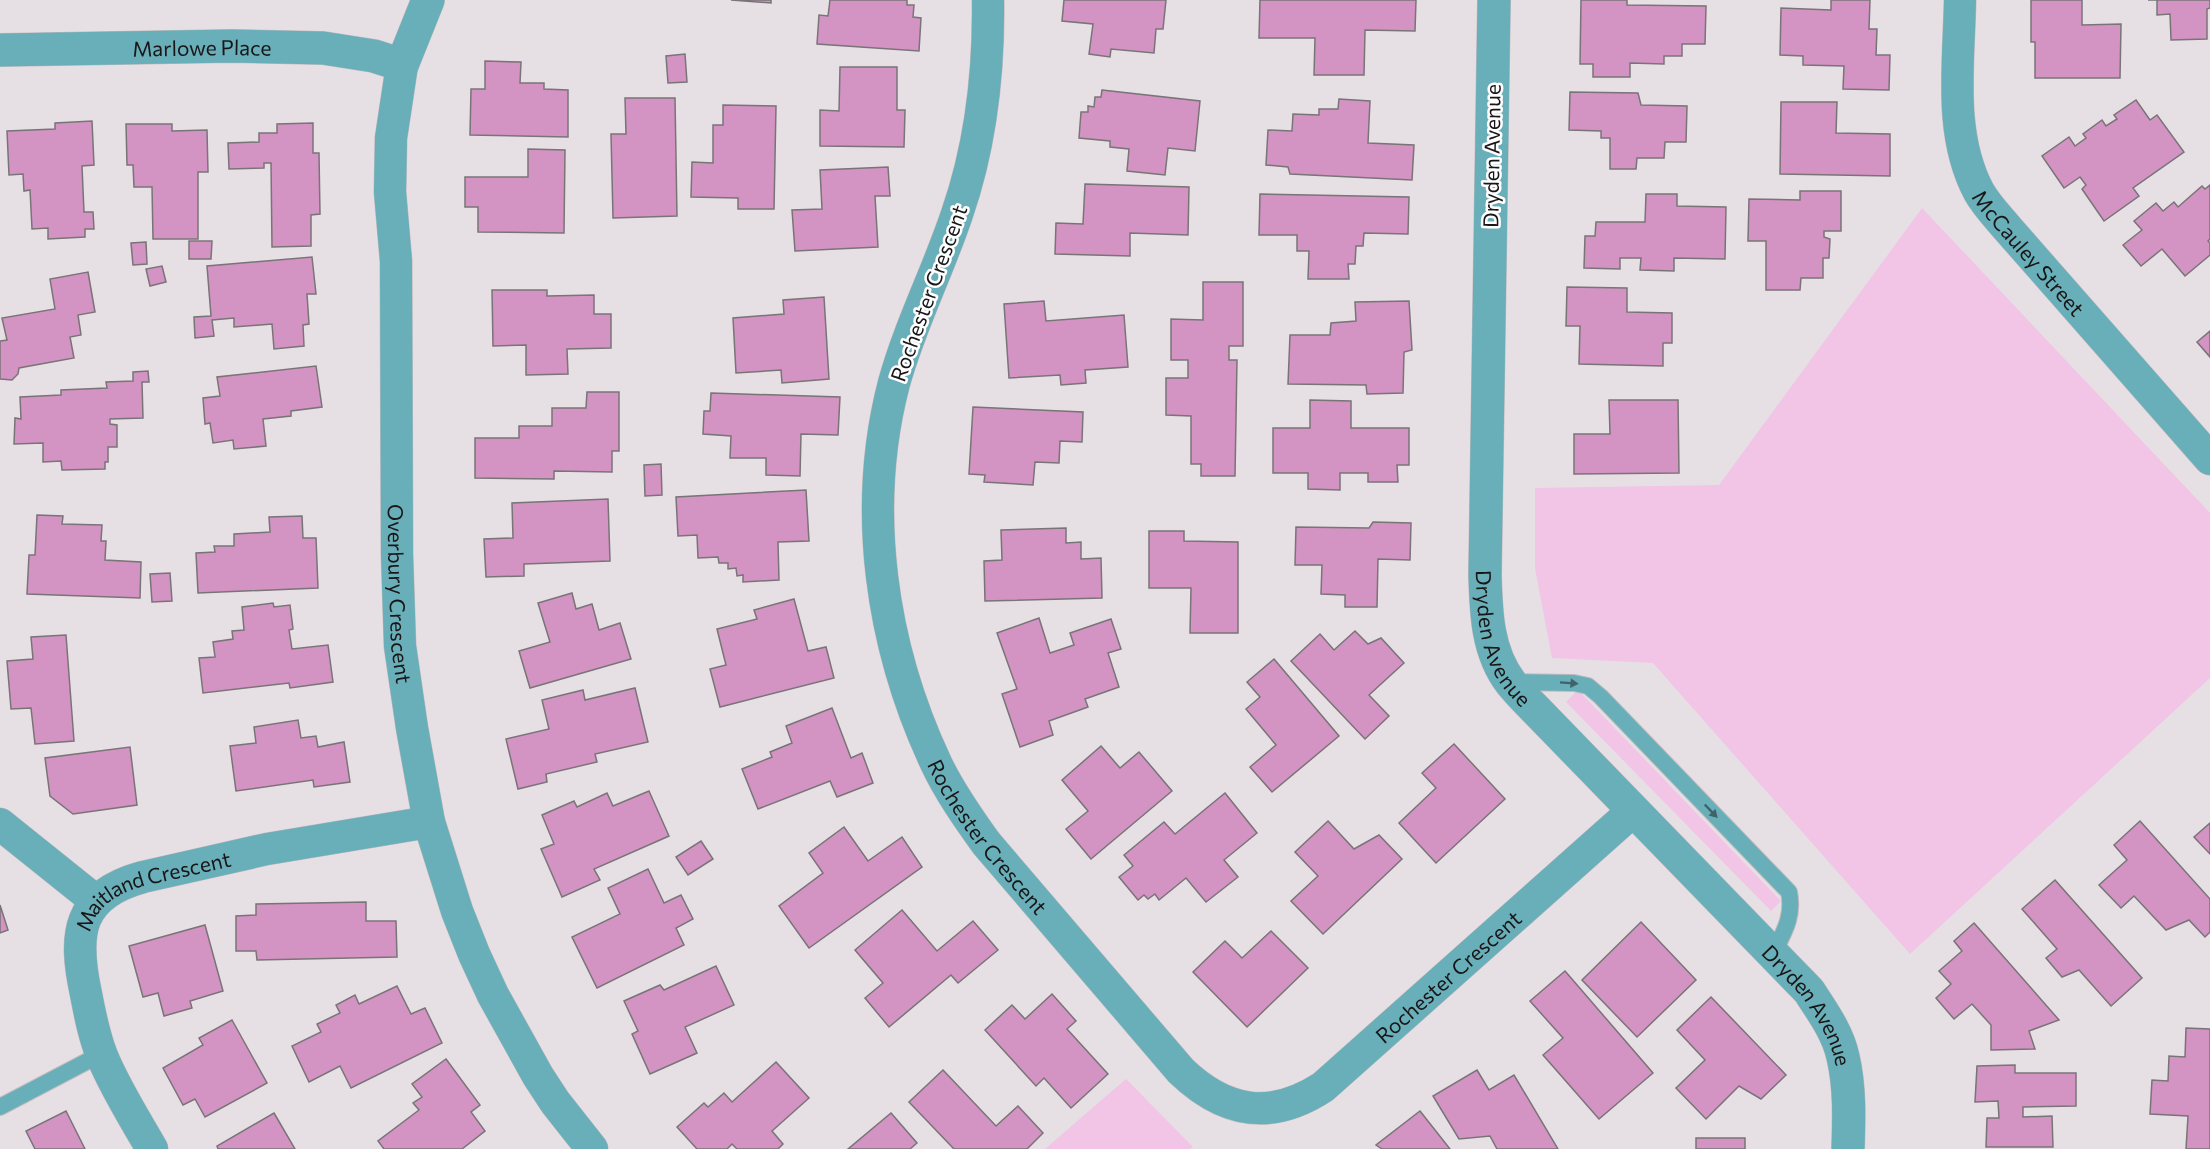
<svg xmlns="http://www.w3.org/2000/svg" width="2210" height="1149" font-family="Commissioner,sans-serif">
  <rect width="100%" height="100%" fill="#e6e0e4"/>
  <!-- green -->
  <g fill="#f2c4e6">
    <path d="M1922,208l288,305v165l-300,276 -257,-291 -101,-5 -17,-90v-80l184,-3z"/>
    <path d="M1578,690l203,211 -10,10 -205,-209z"/>
    <path d="M1126,1079l67,68 -3,2h-145z"/>
  </g>
  <!-- building -->
  <g fill="#d393c3" stroke="#797478" stroke-width="1.5">
    <path d="M731,0h40v3z"/>
    <path d="M830,0h77v5h7l-1,12 8,1 -2,33 -102,-7 2,-29 9,1z"/>
    <path d="M1064,0h102l-3,29h-7l-2,24 -43,-4 -1,8 -21,-3 4,-30 -31,-3z"/>
    <path d="M1260,0h156l-1,31 -50,-1 -1,45h-50l1,-37h-56z"/>
    <path d="M1581,0h46v5l79,1 -1,38h-23v12h-18v8l-34,-1v14h-37v-13h-13z"/>
    <path d="M1831,0h39l-1,29h8l-1,26h14l-1,35 -46,-1 1,-23 -41,-1v-9l-23,-1 1,-47 50,2z"/>
    <path d="M2031,0h51v25l39,-1 -1,54h-85v-36h-4z"/>
    <path d="M2148,0h62v8l-3,1v30l-36,1 -1,-26 -13,1v-15z"/>
    <path d="M685,54l2,28 -19,1 -2,-27z"/>
    <path d="M485,61l36,1 -1,21h24v6l24,1v47l-98,-2 1,-46h14z"/>
    <path d="M840,67h57v43h8l-1,37 -84,-1v-36l19,1z"/>
    <path d="M1102,90l98,11 -5,50 -27,-3 -3,27 -38,-4 2,-22 -19,-2v-6l-31,-3 2,-26h7v-6l6,1 1,-10h6z"/>
    <path d="M1570,92l68,1 3,12 46,1 -1,36h-21l-1,16h-27l-1,11h-26v-31h-9v-7l-32,-1z"/>
    <path d="M625,98h50l2,118 -64,2 -2,-84h15z"/>
    <path d="M1339,99l31,2 -2,42 46,2 -2,35 -122,-6 -2,-7 -22,-2 2,-35 24,1 1,-17 26,1v-6h19z"/>
    <path d="M2136,100l14,20 7,-5 27,37 -51,36 6,8 -35,25 -22,-32 4,-4 -6,-8 -16,11 -22,-32 27,-19 6,9 11,-8 -3,-4 19,-14 4,6 11,-7 -3,-4z"/>
    <path d="M1781,102h56l-1,31 54,1v42l-110,-2z"/>
    <path d="M723,105l53,1 -2,103h-36v-11l-47,-1 1,-35 21,1v-38h10z"/>
    <path d="M92,121l2,44 -12,1 2,46h9l1,17h-9v8l-37,2v-11l-16,1 -2,-39 -6,1 -1,-17 -14,1 -2,-44 48,-2v-6z"/>
    <path d="M313,123v30h6l1,61 -9,1v31l-39,1 -1,-84h-7v5l-35,1 -1,-26 31,-1v-9h18v-9z"/>
    <path d="M126,124h46v7l35,-1 1,42h-10v67h-45l-1,-52h-18l-1,-22h-6z"/>
    <path d="M528,149l37,1 -1,83 -86,-1v-25h-13v-30h63z"/>
    <path d="M888,167l2,29h-15l3,51 -83,4 -3,-41 30,-1 -2,-39z"/>
    <path d="M1085,184l104,3 -1,48 -58,-2v23l-75,-2 1,-31 27,1z"/>
    <path d="M2210,185v54l-2,2 2,2v12l-25,21 -23,-27 -21,17 -18,-21 19,-15 -8,-9 22,-18 7,8 11,-9 4,5 24,-21 3,3z"/>
    <path d="M1800,191h41v40h-17v6l6,2 -1,19h-6v20h-22l-1,12h-34v-49h-18l1,-42 51,1z"/>
    <path d="M1260,194l149,3 -1,37 -44,-1 -1,13h-7l-1,18h-7l1,15h-41l1,-28h-12v-16h-38z"/>
    <path d="M1646,194h31v12l49,1 -1,52 -51,-1v13l-34,-1 1,-12h-21v11l-36,-1 1,-32h10l1,-14h49z"/>
    <path d="M189,241h23l-1,18h-22z"/>
    <path d="M146,242l1,22 -14,1 -2,-22z"/>
    <path d="M312,257l4,37h-9l2,30 -6,1 1,21 -30,3 -2,-25 -38,3v-9l-22,2 2,16 -19,2 -1,-21 17,-1 -4,-50z"/>
    <path d="M162,266l4,16 -16,4 -4,-17z"/>
    <path d="M88,272l7,40 -17,3 3,20 -11,2 4,21 -55,10 -1,6 -6,6 -12,-1v-38l7,-1 -5,-22 53,-9 -5,-30z"/>
    <path d="M1203,282h40v64h-14v14h8l-2,116h-34v-12h-10v-48l-25,-1v-37h22v-18h-17v-41l32,1z"/>
    <path d="M1567,287l60,1v24l45,1v30h-9v23l-84,-2 1,-38h-14z"/>
    <path d="M492,290h55v6l47,-1v19h17v34l-44,1 1,25 -42,1v-30l-33,1z"/>
    <path d="M824,297l5,82 -47,4 -1,-13 -45,3 -3,-55 51,-4 -1,-14z"/>
    <path d="M1044,301l2,20 78,-6 4,52 -43,3 1,13 -25,2 -1,-10 -51,3 -5,-74z"/>
    <path d="M1409,301l3,49 -8,2 -1,41 -36,1 -1,-9 -78,-1 2,-49h40l1,-12 25,-2 -1,-19z"/>
    <path d="M2210,331v26l-13,-15z"/>
    <path d="M316,366l6,41 -31,4v5l-28,3 3,27 -32,3 -1,-9 -20,3 -3,-20 -5,1 -2,-26 17,-2 -3,-19z"/>
    <path d="M148,371l1,11h-7l1,36 -33,1v5l7,1v22h-9v15h-3v7l-43,1 -1,-9 -18,1v-19l-29,1 1,-26 6,1 -1,-22 41,-2v-5l46,-2 -1,-6 27,-1v-9z"/>
    <path d="M587,392h32v59h-7v21l-58,-1v8l-79,-1v-40h44v-12h33v-18h34z"/>
    <path d="M711,393l129,4 -2,38 -37,-1 -1,42 -34,-1v-17h-36l1,-22 -28,-2 1,-23h6z"/>
    <path d="M1310,400l41,1v27h58v37h-12l1,17h-30v-9h-28v17l-32,-1v-16h-35v-45h37z"/>
    <path d="M1609,400h69l1,73 -105,1v-40h36z"/>
    <path d="M973,407l110,5 -1,30 -22,-1 -1,22 -24,-1 -2,23 -49,-3 1,-7 -16,-1z"/>
    <path d="M661,464l1,31 -17,1 -1,-31z"/>
    <path d="M806,490l3,51 -31,1 1,38 -36,2v-7l-6,1 -1,-8 -8,1v-6h-9l-1,-6 -20,1 -1,-23 -19,1 -2,-39z"/>
    <path d="M608,499l2,62 -86,3v12l-38,1 -2,-38 29,-1 -1,-35z"/>
    <path d="M37,515l26,1 -1,8 40,1 -1,16h5l-1,19 36,2 -1,36 -113,-4 2,-39h6z"/>
    <path d="M302,516l1,22h13l2,50 -120,5 -2,-40 19,-1 -1,-6h20v-12l36,-2 -1,-15z"/>
    <path d="M1373,522l38,1 -1,37 -32,-1 -1,48h-32v-12l-24,-1 1,-29h-27l1,-38 73,1z"/>
    <path d="M1066,528v15l15,-1v17l20,-1 1,40 -117,3 -1,-40 18,-1 -1,-30z"/>
    <path d="M1149,531h35v10l54,1v91h-48l1,-45h-42z"/>
    <path d="M170,573l2,28 -20,1 -2,-28z"/>
    <path d="M572,593l4,16 16,-5 7,26 21,-7 11,36 -101,29 -11,-37 31,-9 -12,-39z"/>
    <path d="M794,599l14,52 18,-4 8,31 -114,29 -10,-38 16,-4 -9,-36 40,-10 -3,-9z"/>
    <path d="M273,603l1,4 16,-2 3,24 -4,1 3,19 36,-4 5,37 -43,6 -1,-5 -86,10 -4,-35 16,-1 -2,-15 20,-3 -1,-8 12,-1 -2,-23z"/>
    <path d="M1039,618l11,35 24,-8 -4,-12 41,-14 10,30 -13,4 11,34 -34,12 3,8 -39,14 4,14 -33,12 -18,-53 15,-5 -20,-56z"/>
    <path d="M1355,631l13,13 13,-6 23,25 -35,32 20,21 -24,23 -74,-78 29,-27 14,16z"/>
    <path d="M66,635l8,106 -39,3 -4,-36 -20,1 -4,-48 26,-2 -2,-22z"/>
    <path d="M1274,659l65,77 -67,56 -22,-25 26,-22 -30,-36 14,-12 -13,-15z"/>
    <path d="M635,688l13,54 -53,12 2,8 -51,12 1,8 -29,7 -12,-50 43,-10 -7,-29 41,-10 2,10z"/>
    <path d="M832,708l19,50 11,-5 11,30 -36,14 -7,-16 -72,28 -16,-40 30,-12 -2,-5 22,-9 -6,-17z"/>
    <path d="M298,720l3,18 15,-2 2,11 26,-5 6,40 -36,5 -1,-7 -77,11 -6,-45 26,-3 -2,-16z"/>
    <path d="M1454,744l51,55 -69,64 -37,-40 37,-35 -14,-15z"/>
    <path d="M1101,746l19,22 19,-16 33,39 -81,68 -25,-30 22,-18 -26,-31z"/>
    <path d="M130,747l7,58 -64,9 -23,-18 -5,-38z"/>
    <path d="M649,791l20,45 -75,33 6,11 -38,17 -21,-48 13,-5 -12,-29 32,-14 3,6 30,-14 6,13z"/>
    <path d="M1225,793l32,40 -33,27 14,17 -32,25 -20,-24 -27,22 -4,-6 -7,5 -4,-4 -6,5 -19,-23 14,-11 -9,-11 40,-33 11,12z"/>
    <path d="M1328,821l26,28 25,-14 23,24 -79,75 -32,-33 27,-25 -23,-24z"/>
    <path d="M2140,821l70,78v33l-5,5 -16,-17 -23,10 -32,-34 -13,12 -22,-23 28,-25 -13,-15z"/>
    <path d="M2210,823v31l-16,-17z"/>
    <path d="M844,827l24,34 34,-24 20,30 -113,81 -30,-42 44,-33 -14,-20z"/>
    <path d="M701,841l12,18 -25,16 -12,-18z"/>
    <path d="M648,869l16,34 17,-8 12,24 -17,9 8,17 -87,43 -25,-51 48,-23 -12,-26z"/>
    <path d="M2055,880l87,98 -31,28 -32,-36 -17,7 -16,-19 11,-9 -35,-40z"/>
    <path d="M366,902v19h30l1,36 -140,3 -1,-9h-20v-35l20,-1v-11z"/>
    <path d="M0,905l8,25 -8,3z"/>
    <path d="M902,910l35,41 36,-30 25,29 -40,33 -7,-8 -62,52 -24,-29 18,-15 -28,-33z"/>
    <path d="M1641,922l55,58 -59,57 -55,-57z"/>
    <path d="M1974,923l85,97 -30,11 6,18 -44,1v-25l-19,-21 -18,15 -18,-21 15,-14 -12,-13 23,-20 -8,-10z"/>
    <path d="M205,925l18,66 -33,10 2,7 -28,8 -6,-23 -15,4 -14,-51z"/>
    <path d="M1271,931l37,37 -61,59 -54,-55 32,-31 17,17z"/>
    <path d="M716,966l18,39 -49,22 12,26 -47,21 -18,-40 6,-3 -14,-30 36,-16 4,5z"/>
    <path d="M1565,971l88,102 -54,46 -56,-64 20,-17 -33,-37z"/>
    <path d="M397,986l14,28 14,-6 17,35 -91,45 -11,-22 -31,16 -17,-36 29,-14 -4,-8 23,-11 -4,-8 19,-10 4,9z"/>
    <path d="M1052,994l24,27 -9,8 41,45 -37,34 -27,-30 -8,8 -51,-56 27,-25 13,14z"/>
    <path d="M1711,997l75,78 -25,24 -22,-13 -33,33 -30,-31 29,-28 -28,-30z"/>
    <path d="M232,1020l35,63 -62,34 -10,-18 -12,6 -20,-37 40,-23 -4,-7z"/>
    <path d="M2186,1028l24,1v120h-24l2,-33 -38,-2 2,-34 16,1 1,-25 16,1z"/>
    <path d="M446,1059l34,46 -9,7 14,19 -23,18h-78l-6,-8 41,-31 -6,-7 9,-6 -10,-13z"/>
    <path d="M776,1062l33,36 -37,33 11,13 -5,5h-41l-5,-5 -5,5h-30l-20,-22 27,-24 4,4 16,-14 8,9z"/>
    <path d="M2015,1065v8h61v33l-53,1v10l29,-1 1,31h-67l1,-29h12l-1,-17 -23,1 2,-36z"/>
    <path d="M943,1070l53,56 22,-20 25,27 -16,16h-73l-45,-47z"/>
    <path d="M1477,1070l12,20 25,-15 44,74h-61l-7,-13 -31,3 -26,-43z"/>
    <path d="M66,1111l19,38h-50l-9,-18z"/>
    <path d="M1420,1111l30,38h-68l-6,-4z"/>
    <path d="M274,1113l21,36h-77l-1,-3z"/>
    <path d="M891,1113l26,30 -7,6h-62z"/>
    <rect x="1696" y="1138" width="49" height="11"/>
  </g>
  <g fill="none" stroke-linecap="round" stroke-linejoin="round">
    <!-- service casing -->
    <g stroke="#c1bcbf" stroke-width="18">
      <g id="service">
        <path d="M1511,682l63,1 14,3 13,11 188,195c5,24 -5,40 -15,60"/>
        <path d="M0,1107l101,-53"/>
      </g>
    </g>
    <!-- minor casing -->
    <g stroke="#c1bcbf" stroke-width="33">
      <g id="minor">
        <path id="s1" d="M988,0c1,72 -7,145 -31,214 -19,57 -47,111 -63,169 -33,126 -13,263 42,380 13,28 32,55 50,80l195,228c44,42 90,50 142,16l310,-276"/>
        <path id="s2" d="M1960,0c-1,64 -12,134 19,192 8,14 19,25 29,37l202,230"/>
        <path id="s3" d="M402,65l-11,73 -1,54 6,69 1,293 3,92 12,82 17,94 28,89 17,43 19,41 45,81 17,26 37,47"/>
        <path d="M0,824l96,77"/>
        <path id="s4" d="M152,1149c-17,-30 -37,-61 -50,-93 -8,-20 -12,-41 -16,-62 -13,-60 -9,-99 57,-117l124,-28 162,-27"/>
      </g>
    </g>
    <!-- tertiary casing -->
    <g stroke="#c1bcbf" stroke-width="34">
      <g id="tertiary">
        <path id="s5" d="M1494,0l-9,575c1,37 2,77 26,108 8,10 17,19 26,28l272,280c13,20 29,42 34,66 7,30 6,61 5,92"/>
        <path id="s6" d="M0,50l232,-4 91,2 51,8 28,9 26,-65"/>
      </g>
    </g>
    <!-- service -->
    <use href="#service" stroke="#69afb9" stroke-width="16"/>
    <!-- minor -->
    <use href="#minor" stroke="#69afb9" stroke-width="32"/>
    <!-- tertiary -->
    <use href="#tertiary" stroke="#69afb9" stroke-width="33"/>
  </g>
  <!-- one-way arrows -->
  <defs><path id="oneway-solid" d="M-6-.8H1V-3.2L6.5 0L1 3.2V.8H-6Z" transform="scale(1.5)"/></defs>
  <g fill="#406268">
    <use href="#oneway-solid" transform="translate(1569 683) rotate(4)"/>
    <use href="#oneway-solid" transform="translate(1711 811) rotate(46)"/>
  </g>
  <g text-anchor="middle" dominant-baseline="central" stroke-width="5" stroke-linejoin="round" paint-order="stroke">
    <!-- street labels -->
    <g font-size="21" fill="#181617" stroke="#fff">
      <text stroke="none"><textPath href="#s6" startOffset="202">Marlowe Place</textPath></text>
      <text transform="translate(1491 156) rotate(-89)">Dryden Avenue</text>
      <text stroke="none"><textPath href="#s2" startOffset="274">McCauley Street</textPath></text>
      <text transform="translate(928 293) rotate(-70)">Rochester Crescent</text>
      <text stroke="none"><textPath href="#s3" startOffset="530">Overbury Crescent</textPath></text>
      <text stroke="none"><textPath href="#s5" startOffset="642">Dryden Avenue</textPath></text>
      <text stroke="none"><textPath href="#s1" startOffset="878">Rochester Crescent</textPath></text>
      <text stroke="none"><textPath href="#s4" startOffset="322">Maitland Crescent</textPath></text>
      <text stroke="none"><textPath href="#s1" startOffset="1506">Rochester Crescent</textPath></text>
      <text stroke="none"><textPath href="#s5" startOffset="1128">Dryden Avenue</textPath></text>
    </g>
  </g>
</svg>
